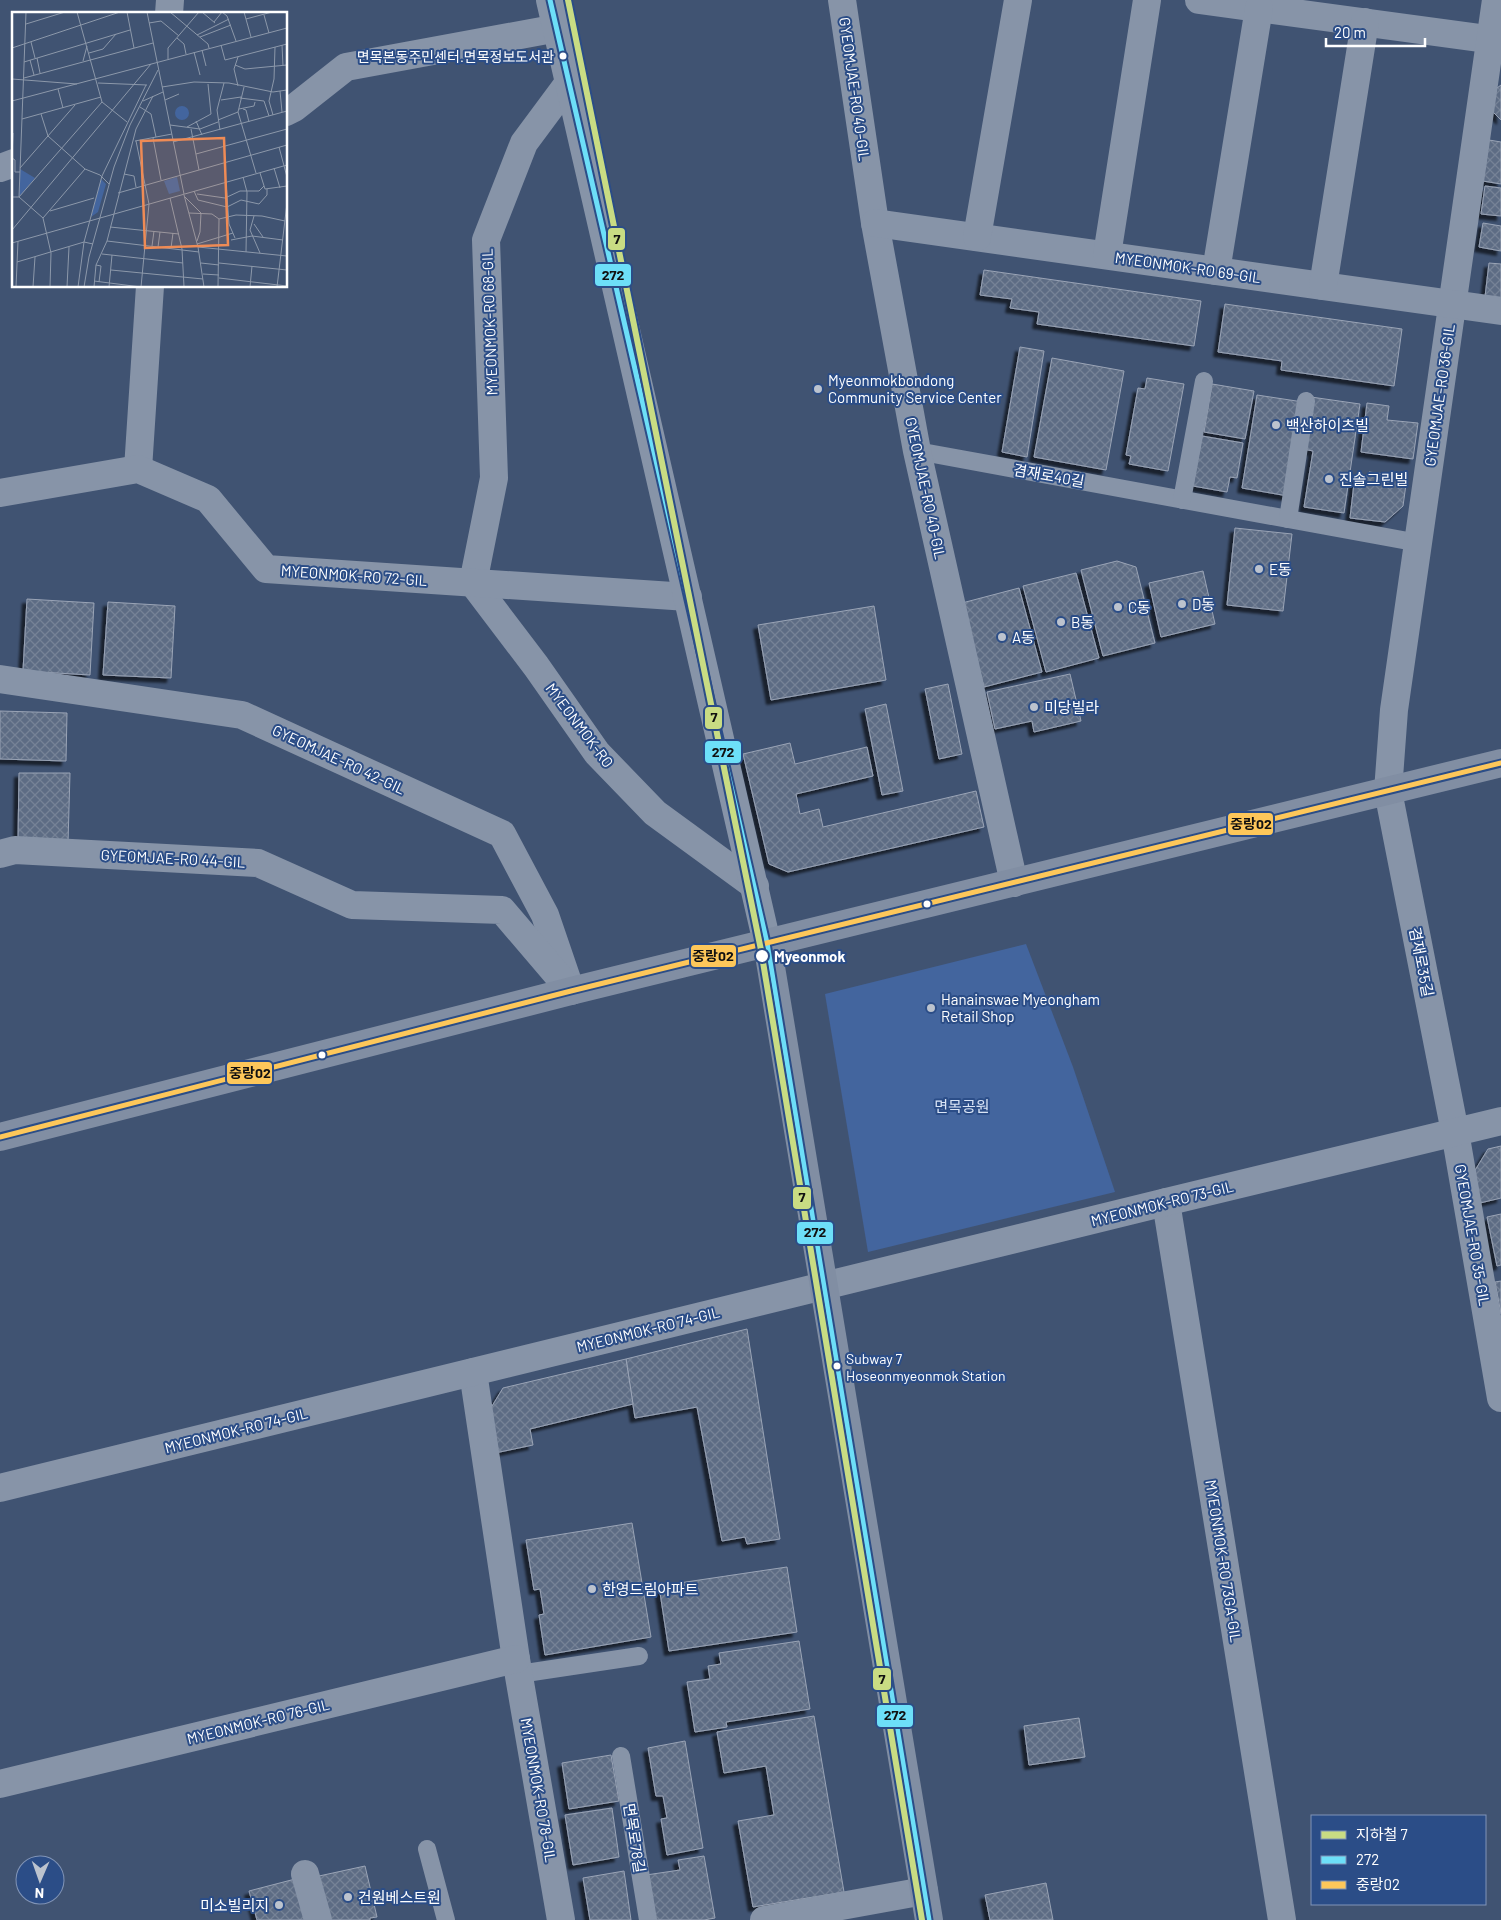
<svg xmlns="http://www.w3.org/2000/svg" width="1501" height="1920" font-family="Barlow,'Noto Sans KR',sans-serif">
  <defs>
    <pattern id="building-cross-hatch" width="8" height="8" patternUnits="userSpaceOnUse" patternTransform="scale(1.25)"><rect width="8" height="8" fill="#5d6c84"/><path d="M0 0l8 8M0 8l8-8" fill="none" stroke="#758296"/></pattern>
    <filter id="shadow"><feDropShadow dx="-4.5" dy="4.5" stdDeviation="1" flood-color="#0009"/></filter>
  </defs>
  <rect width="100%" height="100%" fill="#405372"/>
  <!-- park -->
  <path fill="#43659e" d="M1026,944l47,123 42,125 -247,60 -43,-258z"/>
  <!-- building -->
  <g fill="url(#building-cross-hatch)" stroke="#9aa4b6" filter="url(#shadow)">
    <path d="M1501,85v35l-8,-8v-21z"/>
    <path d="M1489,140l12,2v42l-18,-3z"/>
    <path d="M1485,186l16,2v28l-20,-2z"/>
    <path d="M1483,223l18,3v25l-22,-4z"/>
    <path d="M1489,263l12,1v35l-16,-2z"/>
    <path d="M984,270l217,31 -7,45 -157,-22 2,-12 -29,-4 2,-9 -32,-4z"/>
    <path d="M1225,304l177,25 -8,57 -113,-16 1,-9 -64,-9z"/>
    <path d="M1020,347l24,4 -17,106 -25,-5z"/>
    <path d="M1052,358l72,13 -18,99 -72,-13z"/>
    <path d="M1147,378l37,6 -16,87 -39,-7 2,-8 -5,-1 12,-67 7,1z"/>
    <path d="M1212,384l42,7 -9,48 -41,-7z"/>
    <path d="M1257,395l46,7 -15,94 -46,-8z"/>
    <path d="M1311,397l49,7 -16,109 -40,-6 9,-56 -10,-2z"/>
    <path d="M1367,403l22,3 -2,14 31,3 -5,36 -52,-7z"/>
    <path d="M1202,436l41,7 -6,35 -7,-1 -3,15 -34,-6z"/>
    <path d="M1369,472l38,5 -4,29 -18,16 -35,-4 5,-43 13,1z"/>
    <path d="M1235,528l57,6 -9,77 -56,-6z"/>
    <path d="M1117,561l19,6 19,76 -52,13 -22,-86z"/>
    <path d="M1203,571l12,53 -54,13 -12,-54z"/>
    <path d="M1076,573l23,85 -53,14 -23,-86z"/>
    <path d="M1019,588l23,84 -58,15 -22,-84z"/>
    <path d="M27,599l67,4 -4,72 -67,-4z"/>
    <path d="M108,602l67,4 -4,72 -68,-3z"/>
    <path d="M874,606l12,74 -115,20 -13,-75z"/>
    <path d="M1070,674l11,47 -47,11 -2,-11 -37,8 -8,-37z"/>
    <path d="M948,684l14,70 -23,5 -14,-70z"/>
    <path d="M886,704l17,87 -21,4 -17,-86z"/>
    <path d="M0,711l67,2 -1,48 -66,-2z"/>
    <path d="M790,743l5,21 72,-17 6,29 -77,18 4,20 19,-5 4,18 153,-36 8,36 -196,45 -19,-8 -26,-110z"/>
    <path d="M19,773h51l-2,70 -50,-1z"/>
    <path d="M1501,1146v52l-21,5 -6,-31 14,-23z"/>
    <path d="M1501,1214v51l-4,1 -10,-49z"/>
    <path d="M1501,1281v33l-6,-32z"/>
    <path d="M747,1329l33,210 -33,5 -2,-7 -23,4 -25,-134 -62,11 -9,-59z"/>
    <path d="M626,1359l7,45 -103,25 3,16 -38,8 -6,-42 14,-23z"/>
    <path d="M632,1523l19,114 -106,18 -6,-40 5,-1 -4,-25 -6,1 -8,-50z"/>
    <path d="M787,1567l10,65 -128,19 -10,-65z"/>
    <path d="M799,1641l11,68 -84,13 1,5 -32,5 -8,-50 23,-3 -2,-13 13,-2 -2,-11z"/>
    <path d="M814,1716l30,176 -91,15 -15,-86 36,-6 -8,-49 -42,7 -7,-41z"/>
    <path d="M1079,1718l6,39 -56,8 -5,-39z"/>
    <path d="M685,1741l18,107 -36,7 -6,-36 6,-1 -4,-22h-7l-8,-48z"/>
    <path d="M611,1755l8,46 -50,8 -7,-46z"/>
    <path d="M612,1808l7,49 -46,8 -8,-50z"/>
    <path d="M704,1856l11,62 -11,2h-50l-8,-45 34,-5 -2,-10z"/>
    <path d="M365,1866l12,51 -7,1v2h-40l-11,-44z"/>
    <path d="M624,1871l7,49h-41l-7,-42z"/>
    <path d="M299,1878l11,42h-53l-8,-29z"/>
    <path d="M1046,1883l7,37h-63l-5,-25z"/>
  </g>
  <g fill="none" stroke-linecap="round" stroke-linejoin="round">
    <!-- service -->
    <g stroke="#8794a8" stroke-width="18">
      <path d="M917,451l502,92"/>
      <path d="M1182,500l22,-119"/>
      <path d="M1288,519l18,-118"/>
      <path d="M519,1674l120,-18"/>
      <path d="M621,1756l27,164"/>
      <path d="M427,1849l19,71"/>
    </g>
    <!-- minor -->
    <g stroke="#8794a8" stroke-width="28">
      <path d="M842,0l33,223 42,228 97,432"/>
      <path d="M1199,0l302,41"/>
      <path d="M1496,0l-102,710 -6,81 67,341 46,266"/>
      <path d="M169,14l1,-14"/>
      <path d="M570,81l-46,62 -38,97 8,238 -21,105 63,83 61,87 58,60 100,73"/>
      <path d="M286,112l8,-4 52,-41 212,-39"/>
      <path d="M0,168l14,-5"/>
      <path d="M875,223l626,88"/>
      <path d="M977,237l41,-237"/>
      <path d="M1107,255l40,-255"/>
      <path d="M1216,271l43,-263"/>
      <path d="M1323,286l42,-264"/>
      <path d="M138,469l12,-183"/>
      <path d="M0,493l138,-24 70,30 58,70 422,28"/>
      <path d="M0,679l242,36 260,119 43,81 26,76"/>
      <path d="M0,854l15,-4 243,13 94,42 150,5 58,68"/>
      <path d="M1166,1202l116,718"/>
      <path d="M473,1372l43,287 45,261"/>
      <path d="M0,1488l1166,-286 335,-81"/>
      <path d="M0,1784l516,-125"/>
      <path d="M305,1874l13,46"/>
      <path d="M764,1920l160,-29"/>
    </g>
    <!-- tertiary -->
    <path stroke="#8794a8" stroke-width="28" d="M550,0l217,943"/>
    <!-- secondary -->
    <g stroke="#818ea3" stroke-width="28">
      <path d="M767,943l162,977"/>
      <path d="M0,1137l571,-146 930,-228"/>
    </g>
    <!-- bus-1 casing -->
    <g stroke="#2b4d87" stroke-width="9">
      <path id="bus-1" d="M550,0l217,943 162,977"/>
    </g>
    <!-- bus-2 casing -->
    <g stroke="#2b4d87" stroke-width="9">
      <path id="bus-2" d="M0,1137l571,-146 930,-228"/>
    </g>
    <!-- bus-1 -->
    <use href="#bus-1" stroke="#6ddff8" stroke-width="5"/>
    <!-- bus-2 -->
    <use href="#bus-2" stroke="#fdc75a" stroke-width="5"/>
    <!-- metro-1 casing -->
    <g stroke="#2b4d87" stroke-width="10">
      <path id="metro-1" d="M568,0l193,950 161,970"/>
    </g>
    <!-- metro-1 -->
    <use href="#metro-1" stroke="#c9dc83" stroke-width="6"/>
  </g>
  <!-- markers -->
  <g fill="#fff" stroke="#2b4d87" stroke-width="2">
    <circle cx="563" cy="56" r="4.5"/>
    <circle cx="927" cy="904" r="4.5"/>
    <circle cx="762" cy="956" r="7"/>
    <circle cx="322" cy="1055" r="4.5"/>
    <circle cx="837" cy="1366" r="4.5"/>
  </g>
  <g fill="#bcc3ce" stroke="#2b4d87" stroke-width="2">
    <circle cx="818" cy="389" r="5"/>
    <circle cx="1276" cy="425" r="5"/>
    <circle cx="1329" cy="479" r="5"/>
    <circle cx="1259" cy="569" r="5"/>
    <circle cx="1182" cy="604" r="5"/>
    <circle cx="1118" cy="607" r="5"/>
    <circle cx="1061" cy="622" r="5"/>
    <circle cx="1002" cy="637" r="5"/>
    <circle cx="1034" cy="707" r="5"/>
    <circle cx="931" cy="1008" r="5"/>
    <circle cx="592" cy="1589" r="5"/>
    <circle cx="348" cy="1897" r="5"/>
    <circle cx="279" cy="1905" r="5"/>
  </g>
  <g text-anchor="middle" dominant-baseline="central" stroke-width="4" stroke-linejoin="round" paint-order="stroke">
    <!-- bus labels -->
    <g font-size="14" fill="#fff" stroke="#2b4d87" text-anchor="end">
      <text x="554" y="56">면목본동주민센터.면목정보도서관</text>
      <text x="846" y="1358" text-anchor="start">Subway 7<tspan x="846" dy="17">Hoseonmyeonmok Station</tspan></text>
    </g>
    <!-- street labels -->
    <g font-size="15" fill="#fff" stroke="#2b4d87">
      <text transform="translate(855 89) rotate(82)">GYEOMJAE-RO 40-GIL</text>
      <text transform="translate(1188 267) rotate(8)">MYEONMOK-RO 69-GIL</text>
      <text transform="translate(489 322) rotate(-92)">MYEONMOK-RO 68-GIL</text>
      <text transform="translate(1439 395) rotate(-82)">GYEOMJAE-RO 36-GIL</text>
      <text transform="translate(1049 475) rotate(10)">겸재로40길</text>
      <text transform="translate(926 488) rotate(78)">GYEOMJAE-RO 40-GIL</text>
      <text transform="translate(354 575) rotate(4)">MYEONMOK-RO 72-GIL</text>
      <text transform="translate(580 725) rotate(53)">MYEONMOK-RO</text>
      <text transform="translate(339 759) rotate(25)">GYEOMJAE-RO 42-GIL</text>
      <text transform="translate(173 858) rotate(3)">GYEOMJAE-RO 44-GIL</text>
      <text transform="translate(1422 962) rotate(79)">겸재로35길</text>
      <text transform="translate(1162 1203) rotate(-14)">MYEONMOK-RO 73-GIL</text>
      <text transform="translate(1473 1235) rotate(80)">GYEOMJAE-RO 35-GIL</text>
      <text transform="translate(648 1329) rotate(-14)">MYEONMOK-RO 74-GIL</text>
      <text transform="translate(236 1430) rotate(-14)">MYEONMOK-RO 74-GIL</text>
      <text transform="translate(1224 1561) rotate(81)">MYEONMOK-RO 73GA-GIL</text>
      <text transform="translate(258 1721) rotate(-14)">MYEONMOK-RO 76-GIL</text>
      <text transform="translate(539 1790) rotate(80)">MYEONMOK-RO 78-GIL</text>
      <text transform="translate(635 1838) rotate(81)">면목로78길</text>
    </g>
    <!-- poi labels -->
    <g font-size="15" fill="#fff" stroke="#2b4d87" text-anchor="start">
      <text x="828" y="380">Myeonmokbondong<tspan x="828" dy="17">Community Service Center</tspan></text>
      <text x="1286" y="425">백산하이츠빌</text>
      <text x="1339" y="479">진솔그린빌</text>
      <text x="1269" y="569">E동</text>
      <text x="1192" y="604">D동</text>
      <text x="1128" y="607">C동</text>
      <text x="1071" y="622">B동</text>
      <text x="1012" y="637">A동</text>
      <text x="1044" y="707">미당빌라</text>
      <text x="941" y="999">Hanainswae Myeongham<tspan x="941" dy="17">Retail Shop</tspan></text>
      <text x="602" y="1589">한영드림아파트</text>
      <text x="358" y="1897">건원베스트원</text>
      <text x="269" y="1905" text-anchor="end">미소빌리지</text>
    </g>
    <!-- stop labels -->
    <g font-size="15" font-weight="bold" fill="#fff" stroke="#2b4d87" text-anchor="start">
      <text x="774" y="956">Myeonmok</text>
    </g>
    <!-- park labels -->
    <g font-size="15" fill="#dae5f6" stroke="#2b4d87">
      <text x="962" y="1106">면목공원</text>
    </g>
  </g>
  <!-- overview -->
  <g transform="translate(12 12)">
    <rect width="275" height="275" fill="#405372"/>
    <path d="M163 101a7 7 0 1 1 14 0a7 7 0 1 1-14 0ZM8,157l15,9 -16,19zM165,165l3,14 -11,3 -5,-13zM89,167l5,5 -8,28 -7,5z" fill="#43659e"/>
    <path fill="none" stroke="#8c98aa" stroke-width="1" d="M14,0l-7,185 24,21 8,35 -1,34M65,0l25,90 25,20M115,0l7,36M135,0l37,182M158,0l38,32 1,4M190,0l13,11M232,0l7,25M252,3l5,18M234,7l26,-7M202,10l8,-10 5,4 9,25M137,11l12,-2 18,15M14,12l39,-12M185,23l32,-16M188,25l31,-12M165,26l7,6 2,10M19,30l4,16M209,33l4,15 62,-16M270,33l1,21M0,36l108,-36M190,38l4,16M182,40l6,23M77,41l14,-4 13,-15M226,45l-4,12 4,17M25,46l3,15M156,47v-11l31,-36M18,48l4,15M71,49l4,-15M12,50l106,-32M223,53l10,4 42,-4M12,66l129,-35M0,67l65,5M86,71l49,2M150,75l32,-5 35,1 44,9 14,-2M232,75l-6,25 18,61M46,77l5,19M268,79l2,21M228,86l24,3M153,88l14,-6M209,88l20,-3M0,89l275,-73M131,89l20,-9M252,89l5,15M128,95l11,7 5,23M227,97l15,-3 1,-4M231,97l3,1 3,12M29,102l7,22 37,33 15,6 9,9M261,103l-4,-14 5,-22 1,-32M10,107l79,-22M206,108l20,-8M184,109l6,14M158,113l30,4 18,-7M175,115l24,-13 -3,-30M179,117l8,41M208,118l-3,-20 7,-27M1,121l-1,25 3,2v12h5M141,126l8,42M123,129l37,-7M161,130l114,-31M267,135l8,30M184,142l91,-25M8,156l55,-63M262,156l6,20M248,161l5,16 22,-3M112,162l10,2 2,11M231,165l4,15 -1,60M214,170l3,42 6,14M182,179l4,9 29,7 14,-7 18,4 8,-9v-6M106,181l169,-48M185,182l28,4 15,-7h19l5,-5M172,183l14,52 6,40M0,185h7l83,-95M173,185l16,16 -1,19 -3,9M158,186l12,51 2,38M38,199l44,-13M177,201l23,1 7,5 17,-4 26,1 23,5M242,204l-4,14 10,23M31,206l42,-49M242,212l9,13M98,215l69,7M0,218l139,-166M219,228l21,-4 31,4M95,229l92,11M0,231l275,-78M185,232l36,-11M140,234l2,-15M146,235l2,-15M186,235l89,9M159,236l2,-15M90,242l81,9M5,250l67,-20 9,2M189,251l18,2M207,251l68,7M84,253l5,1 -2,16M99,258l92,9M191,262l16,1M207,266l68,8M82,269l47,6 8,-83 -13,-63M4,275l2,-46M21,275l2,-30M55,275l2,-40M66,275l6,-45 18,-66 44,-91M72,275l5,-30 25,-90 16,-42 28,-55M82,275l2,-22 11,-24 29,-112 17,-33M97,275l3,-32M206,275l1,-68M238,275l2,-21M265,275l10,-84"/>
    <path fill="#ef8b55" fill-opacity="0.15" stroke="#ef8b55" stroke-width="2.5" d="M212,126l4,107 -83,3 -4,-107z"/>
    <rect width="275" height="275" fill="none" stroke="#fff" stroke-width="2.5"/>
  </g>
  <g stroke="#2b4d87" stroke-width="2">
    <rect x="607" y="227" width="19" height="24" rx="5" fill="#c9dc83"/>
    <rect x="594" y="263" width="38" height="24" rx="5" fill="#6ddff8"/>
    <rect x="704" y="706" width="19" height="24" rx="5" fill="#c9dc83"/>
    <rect x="704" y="740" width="38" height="24" rx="5" fill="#6ddff8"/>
    <rect x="1227" y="812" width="47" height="24" rx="5" fill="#fdc75a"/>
    <rect x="690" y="944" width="47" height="24" rx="5" fill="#fdc75a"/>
    <rect x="226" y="1061" width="47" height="24" rx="5" fill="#fdc75a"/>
    <rect x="792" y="1186" width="20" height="24" rx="5" fill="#c9dc83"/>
    <rect x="796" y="1221" width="38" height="24" rx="5" fill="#6ddff8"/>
    <rect x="872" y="1667" width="20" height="24" rx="5" fill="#c9dc83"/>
    <rect x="876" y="1704" width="38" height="24" rx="5" fill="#6ddff8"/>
  </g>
  <g font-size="14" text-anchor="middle" font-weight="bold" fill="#111">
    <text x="617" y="244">7</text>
    <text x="613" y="280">272</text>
    <text x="714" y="722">7</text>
    <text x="723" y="757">272</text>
    <text x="1251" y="829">중랑02</text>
    <text x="713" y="961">중랑02</text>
    <text x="250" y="1078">중랑02</text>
    <text x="802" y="1202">7</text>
    <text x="815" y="1237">272</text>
    <text x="882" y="1684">7</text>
    <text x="895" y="1720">272</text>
  </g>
  <!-- legend -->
  <rect x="1311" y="1815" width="175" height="90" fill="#2b4d87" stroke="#8094b7"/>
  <rect x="1321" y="1831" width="25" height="8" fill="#c9dc83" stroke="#8094b7"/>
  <text x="1356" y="1840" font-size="15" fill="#ffffff">지하철 7</text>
  <rect x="1321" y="1856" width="25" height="8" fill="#6ddff8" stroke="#8094b7"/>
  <text x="1356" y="1865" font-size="15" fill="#ffffff">272</text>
  <rect x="1321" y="1881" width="25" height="8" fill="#fdc75a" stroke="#8094b7"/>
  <text x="1356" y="1890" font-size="15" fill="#ffffff">중랑02</text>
  <!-- north arrow -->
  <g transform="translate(40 1880) rotate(182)"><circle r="24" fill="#2b4d87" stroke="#8094b7"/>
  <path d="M0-4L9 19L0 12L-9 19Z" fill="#bcc3ce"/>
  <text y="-8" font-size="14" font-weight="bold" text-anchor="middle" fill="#ffffff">N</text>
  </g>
  <!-- scale -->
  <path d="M1326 38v8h99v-8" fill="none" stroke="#ffffff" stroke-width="2.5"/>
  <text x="1334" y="38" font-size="15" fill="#ffffff" stroke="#2b4d87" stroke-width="4" paint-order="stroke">20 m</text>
</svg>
